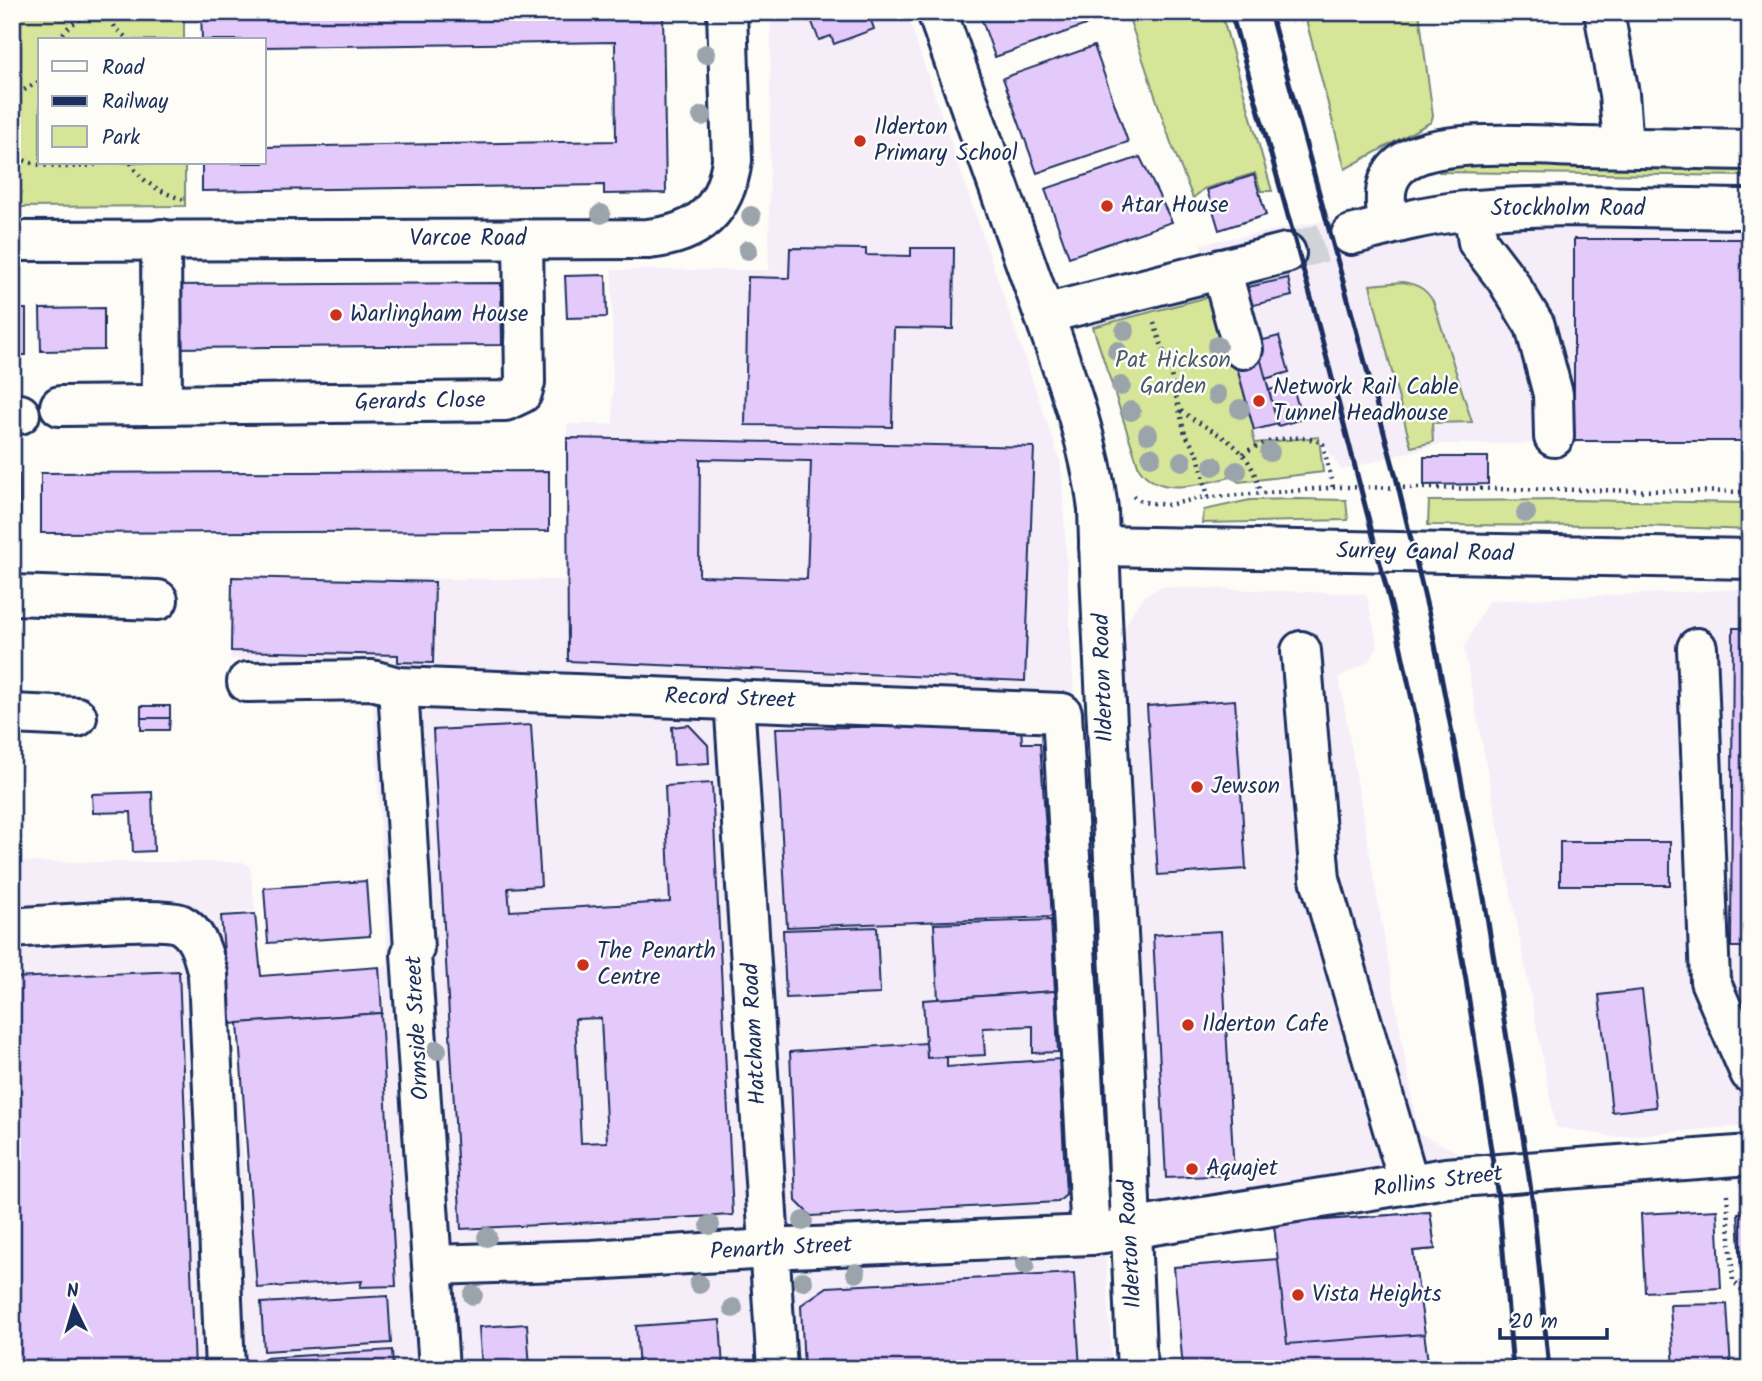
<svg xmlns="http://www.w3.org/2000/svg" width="1762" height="1381" font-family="Kalam,sans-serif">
  <rect width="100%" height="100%" fill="#fdfcf7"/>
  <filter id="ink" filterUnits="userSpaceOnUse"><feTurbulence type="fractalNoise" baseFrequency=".0143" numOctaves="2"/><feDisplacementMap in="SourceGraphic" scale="14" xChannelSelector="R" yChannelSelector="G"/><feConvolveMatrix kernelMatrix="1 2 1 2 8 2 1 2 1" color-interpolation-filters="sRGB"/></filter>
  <g filter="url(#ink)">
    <!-- built -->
    <g fill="#f5edf8" fill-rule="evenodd">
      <path d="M771,12h135l155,452 51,905h-1100v-507h231l7,5 5,44 -36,3 6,60 -4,-58 34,-2 6,62 127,-10 -17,-303 -140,-4 1,-82 333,3 2,-156h46l-1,-154h157zM230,1024h8l16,230v-1z"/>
      <path d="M1750,191v251l-311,2 -98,26 -22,-33 -64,7 -45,-150 -9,-50 230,-43z"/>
      <path d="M1161,587l205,7 12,52 -9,15 -30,16 79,456 64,31 -327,62 -33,-591 10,-22 14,-18z"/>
      <path d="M1750,589v536l-135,12 -59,-10 -92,-479 24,-47z"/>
    </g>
    <!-- green -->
    <g fill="#d6e598" stroke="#788a7b" stroke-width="2">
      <path d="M12,12h172v28h-144v123h145v43l-173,1z"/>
      <path d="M1127,12h94l51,179h-11l-6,-18 -51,16 -11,9 -22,-55z"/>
      <path d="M1304,12h115l14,104 -2,6 -86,47z"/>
      <path d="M1439,163h311v13l-311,-4z"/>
      <path d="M1403,282c15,3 22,6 30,19l39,121 -40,1 1,19 -22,5 -41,-162z"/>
      <path d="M1216,295l38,135 -2,2 3,11 64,-6 4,35 -84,10 -8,-5c-29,6 -72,22 -92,-9l-46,-141z"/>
      <path d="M1298,499l48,1 2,20 -146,3 2,-13 46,-10z"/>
      <path d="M1570,500l180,3v27l-106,-4 -216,-1 1,-24z"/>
    </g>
    <!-- building -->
    <g fill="#e3cafa" stroke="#1b2f5e" stroke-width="2" fill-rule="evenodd">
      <path d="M201,12h462l3,181 -62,1v-9l-402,6v-28h62v-16l352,-6 -1,-99 -351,5v-7h-62z"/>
      <path d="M808,12h60l6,17 -40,15 -3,-8 -12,4z"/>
      <path d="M979,12h121l3,7 -108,38z"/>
      <path d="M1094,46l34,96 -91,31 -34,-95z"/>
      <path d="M1140,157l32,65 -103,35 -24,-68z"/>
      <path d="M1254,175l12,40 -47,15 -12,-40z"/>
      <rect x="1574" y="239" width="176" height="202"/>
      <path d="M790,248l76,1v6l45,1v-8h43l-1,81 -59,-1 -2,99 -147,-2 3,-148 41,1z"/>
      <path d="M606,275l1,42 -40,1 -2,-42z"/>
      <path d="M1288,278l4,18 -43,10 -5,-18z"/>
      <path d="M501,283l1,62 -332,3 -1,-63z"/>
      <path d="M104,308v42l-63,1 -1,-42z"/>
      <rect x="12" y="309" width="14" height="46"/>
      <path d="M1279,336l10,36 -24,7 -9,-37z"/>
      <path d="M1260,357l18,67 -24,6 -18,-67z"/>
      <path d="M1292,384l10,35 -24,7 -9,-36z"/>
      <path d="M567,438l467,9 -9,234 -457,-20zM700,459l111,2 -4,118 -108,-3z"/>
      <path d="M1424,457h64v27l-64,1z"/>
      <path d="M549,471v60l-508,2v-60z"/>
      <path d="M12,475h7l1,44h-8z"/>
      <path d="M232,577l203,5 -2,81 -35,-1v-7l-167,-4z"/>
      <path d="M1733,628h17v319h-19z"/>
      <path d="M1235,700l11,169 -88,6 -11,-169z"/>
      <rect x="141" y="706" width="29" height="12"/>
      <path d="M141,718h29l-1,12h-28z"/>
      <path d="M531,725l10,161 -33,2 2,23 160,-9 -5,-116 47,-3 21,432 -272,14 -28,-499zM601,1018l6,124 -26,1 -6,-124z"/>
      <path d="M689,725l19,20 1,18 -35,2 -2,-38z"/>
      <path d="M1021,725l1,18h18l12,174 -265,10 -11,-199z"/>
      <path d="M152,792l2,59 -21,1 -2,-40 -38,1 -1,-19z"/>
      <rect x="1560" y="842" width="110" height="43"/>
      <path d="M366,881l4,55 -102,7 -4,-55z"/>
      <path d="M255,914l6,62 118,-9 3,46 -152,11 -9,-108z"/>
      <path d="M1051,920l4,71 -117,8 -4,-75z"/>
      <path d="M877,927l3,67 -94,4 -3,-68z"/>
      <path d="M1221,931l13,244 -68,3 -13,-243z"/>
      <path d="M179,971l16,398h-183v-391z"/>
      <path d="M1642,990l14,117 -44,5 -13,-117z"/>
      <path d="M1055,991l3,61 -25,1v-27l-50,2 2,27 -58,3 -4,-58z"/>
      <path d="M381,1013l15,273 -36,1 2,-6 -105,7 -19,-265z"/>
      <path d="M926,1043l1,15 20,-1v10l112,-8 7,136 -8,7 -247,14 -15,-15 -6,-149z"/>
      <path d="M1717,1210l4,78 -76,4 -4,-78z"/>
      <path d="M1430,1212l5,37 -22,2 16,118h-246l-9,-102 104,-8 -4,-35z"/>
      <path d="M1430,1212l5,37 -22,2 12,83 -138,10 -13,-120z"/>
      <path d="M1750,1212v57h-9l-3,-56z"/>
      <path d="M1074,1273l6,96h-276l-3,-64 26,-18z"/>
      <path d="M388,1296l3,47 -127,8 -3,-48z"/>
      <path d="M1727,1304l4,65h-57l-4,-64z"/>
      <path d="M720,1320l3,49h-84l-3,-43z"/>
      <path d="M527,1324l3,45h-48l-3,-42z"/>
      <path d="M392,1350l1,19h-128v-11z"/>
    </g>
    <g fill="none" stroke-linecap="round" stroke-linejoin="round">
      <!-- minor-tunnel -->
      <path stroke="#d0d3d8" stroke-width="38" stroke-dasharray="38 19" stroke-linecap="butt" d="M1286,253l65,-18"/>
      <!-- minor casing -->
      <g stroke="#1b2f5e" stroke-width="44">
        <g id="minor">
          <path d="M937,12c33,93 65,185 98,277 25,72 54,145 63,220 5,176 17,350 25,525 6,112 8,223 14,335"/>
          <path d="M1604,12l15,82 4,53"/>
          <path d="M1473,210l5,32 29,38 28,46 18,68 1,43"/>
          <path d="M1388,225c-3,-24 -7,-47 16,-63 34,-25 136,-16 179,-15 56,1 111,2 167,3"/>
          <path d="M1351,235c35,-9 69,-19 105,-23 97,-11 196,-3 294,-3"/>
          <path d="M161,239l1,165"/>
          <path d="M12,241l636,-2c50,-5 77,-28 84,-79l-5,-148"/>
          <path d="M1221,269l22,80"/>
          <path d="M1044,314l242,-61"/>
          <path d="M60,406l445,-5 17,-8 3,-11 -2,-143"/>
          <path d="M12,414h8"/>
          <path d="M1099,546l651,13"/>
          <path d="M12,595l146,5"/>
          <path d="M1697,648l13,333 40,92"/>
          <path d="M1301,651l19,228 89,305"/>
          <path d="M247,682l125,-2 26,7 664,26 29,522"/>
          <path d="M398,687l16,262 -3,5 28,415"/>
          <path d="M734,699l43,670"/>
          <path d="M12,714l65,3"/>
          <path d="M12,928c28,-2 150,-12 168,-4 19,10 23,31 28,50l17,395"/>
          <path d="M433,1265l158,-5 177,-11 323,-14 355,-57 304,-23"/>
        </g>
      </g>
      <!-- path -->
      <g stroke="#1b2f5e" stroke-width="4.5" stroke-dasharray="2 5" stroke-linecap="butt">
        <path d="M109,12l6,16 14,12"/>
        <path d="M60,40c6,-17 22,-21 37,-28"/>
        <path d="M12,97l28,-16"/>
        <path d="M12,154c23,16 64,15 90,9"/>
        <path d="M131,163c10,21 35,31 56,38"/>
        <path d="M1154,323l16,48 15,63 13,21 10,42"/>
        <path d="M1181,411c38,27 69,31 79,82"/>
        <path d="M1243,454c19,-14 59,-23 80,-10l10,44"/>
        <path d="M1133,496l10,6 25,3 32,-7 141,-11 409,5"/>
        <path d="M1727,1194l6,87 17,17"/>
      </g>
      <!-- minor -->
      <use href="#minor" stroke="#fdfcf7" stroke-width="38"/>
      <!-- rail -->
      <g stroke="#1b2f5e" stroke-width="5">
        <path d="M1231,12l82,293 82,316 36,166 35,193 33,224 14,165"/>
        <path d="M1270,12l125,461 35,146 54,279 40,245 9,61 16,165"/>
      </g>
    </g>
    <!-- trees -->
    <g fill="#9ba4ab">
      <circle cx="706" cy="54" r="10"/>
      <circle cx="702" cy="116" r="10"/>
      <circle cx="601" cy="214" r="10"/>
      <circle cx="751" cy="216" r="10"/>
      <circle cx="748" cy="250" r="10"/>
      <circle cx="1125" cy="331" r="10"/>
      <circle cx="1217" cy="346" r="10"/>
      <circle cx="1117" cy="351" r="10"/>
      <circle cx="1121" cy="386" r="10"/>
      <circle cx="1217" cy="395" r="10"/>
      <circle cx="1240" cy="409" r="10"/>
      <circle cx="1131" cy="411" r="10"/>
      <circle cx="1148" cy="434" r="10"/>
      <circle cx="1270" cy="452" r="10"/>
      <circle cx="1151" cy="457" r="10"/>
      <circle cx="1182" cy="461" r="10"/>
      <circle cx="1213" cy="466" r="10"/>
      <circle cx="1237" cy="471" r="10"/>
      <circle cx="1526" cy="513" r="10"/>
      <circle cx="437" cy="1050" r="10"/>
      <circle cx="803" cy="1221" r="10"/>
      <circle cx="710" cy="1225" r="10"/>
      <circle cx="487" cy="1237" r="10"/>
      <circle cx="1025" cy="1265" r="10"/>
      <circle cx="856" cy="1273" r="10"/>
      <circle cx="803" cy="1281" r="10"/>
      <circle cx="699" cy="1284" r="10"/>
      <circle cx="473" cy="1295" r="10"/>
      <circle cx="733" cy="1308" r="10"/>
    </g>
  </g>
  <!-- markers -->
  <g fill="#c8321e" stroke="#fdfcf7" stroke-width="2.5">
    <circle cx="860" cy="141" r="7"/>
    <circle cx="1107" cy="206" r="7"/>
    <circle cx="336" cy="315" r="7"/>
    <circle cx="1259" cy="401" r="7"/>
    <circle cx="1197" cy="787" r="7"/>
    <circle cx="583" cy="965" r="7"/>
    <circle cx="1188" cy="1025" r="7"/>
    <circle cx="1192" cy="1169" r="7"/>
    <circle cx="1298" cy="1295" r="7"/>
  </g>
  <g text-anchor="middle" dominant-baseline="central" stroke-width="5" stroke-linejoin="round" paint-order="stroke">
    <!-- poi labels -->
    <g font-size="23" fill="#1b2f5e" stroke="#fdfcf7" text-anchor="start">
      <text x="874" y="128">Ilderton<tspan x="874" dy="26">Primary School</tspan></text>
      <text x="1121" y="206">Atar House</text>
      <text x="350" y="315">Warlingham House</text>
      <text x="1273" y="388">Network Rail Cable<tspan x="1273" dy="26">Tunnel Headhouse</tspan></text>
      <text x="1211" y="787">Jewson</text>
      <text x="597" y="952">The Penarth<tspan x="597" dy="26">Centre</tspan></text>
      <text x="1202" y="1025">Ilderton Cafe</text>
      <text x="1206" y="1169">Aquajet</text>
      <text x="1312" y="1295">Vista Heights</text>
    </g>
    <!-- street labels -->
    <g font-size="23" fill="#1b2f5e" stroke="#fdfcf7">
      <text x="1568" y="209">Stockholm Road</text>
      <text x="468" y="239">Varcoe Road</text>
      <text transform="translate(420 402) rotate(-1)">Gerards Close</text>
      <text transform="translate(1425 553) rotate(1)">Surrey Canal Road</text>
      <text transform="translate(1104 678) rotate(-92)">Ilderton Road</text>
      <text transform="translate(730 699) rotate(2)">Record Street</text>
      <text transform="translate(418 1028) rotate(-93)">Ormside Street</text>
      <text transform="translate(755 1034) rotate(-93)">Hatcham Road</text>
      <text transform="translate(1438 1182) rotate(-7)">Rollins Street</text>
      <text transform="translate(1131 1244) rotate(-93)">Ilderton Road</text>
      <text transform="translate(781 1249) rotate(-3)">Penarth Street</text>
    </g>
    <!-- park labels -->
    <g font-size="23" fill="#4a5c6c" stroke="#fdfcf7">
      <text x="1173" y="361">Pat Hickson<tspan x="1173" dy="26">Garden</tspan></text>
    </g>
  </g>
  <!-- margin -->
  <rect width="1762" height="1381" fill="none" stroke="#fdfcf7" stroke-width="42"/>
  <rect x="21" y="21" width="1720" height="1339" fill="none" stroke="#1b2f5e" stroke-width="2.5" filter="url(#ink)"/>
  <!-- legend -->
  <rect x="38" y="38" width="228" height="126" fill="#fdfcf7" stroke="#a3aaba" stroke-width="2"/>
  <rect x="52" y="61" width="35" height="10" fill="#fdfcf7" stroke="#a3aaba" stroke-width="2"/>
  <text x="102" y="74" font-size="21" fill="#1b2f5e">Road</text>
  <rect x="52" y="96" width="35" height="10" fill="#1b2f5e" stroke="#a3aaba" stroke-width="2"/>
  <text x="102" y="108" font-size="21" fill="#1b2f5e">Railway</text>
  <rect x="52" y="126" width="35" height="21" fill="#d6e598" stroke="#a3aaba" stroke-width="2"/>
  <text x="102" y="144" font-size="21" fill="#1b2f5e">Park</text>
  <!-- north arrow -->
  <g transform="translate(74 1307) rotate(355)" stroke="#fdfcf7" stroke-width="5" paint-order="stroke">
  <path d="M0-5L12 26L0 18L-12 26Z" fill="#1b2f5e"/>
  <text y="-10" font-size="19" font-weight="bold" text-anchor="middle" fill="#1b2f5e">N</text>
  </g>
  <!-- scale -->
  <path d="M1500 1328v10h107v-10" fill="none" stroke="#1b2f5e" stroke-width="3.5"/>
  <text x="1510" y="1328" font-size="21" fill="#1b2f5e" stroke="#fdfcf7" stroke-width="5" paint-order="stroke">20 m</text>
</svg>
